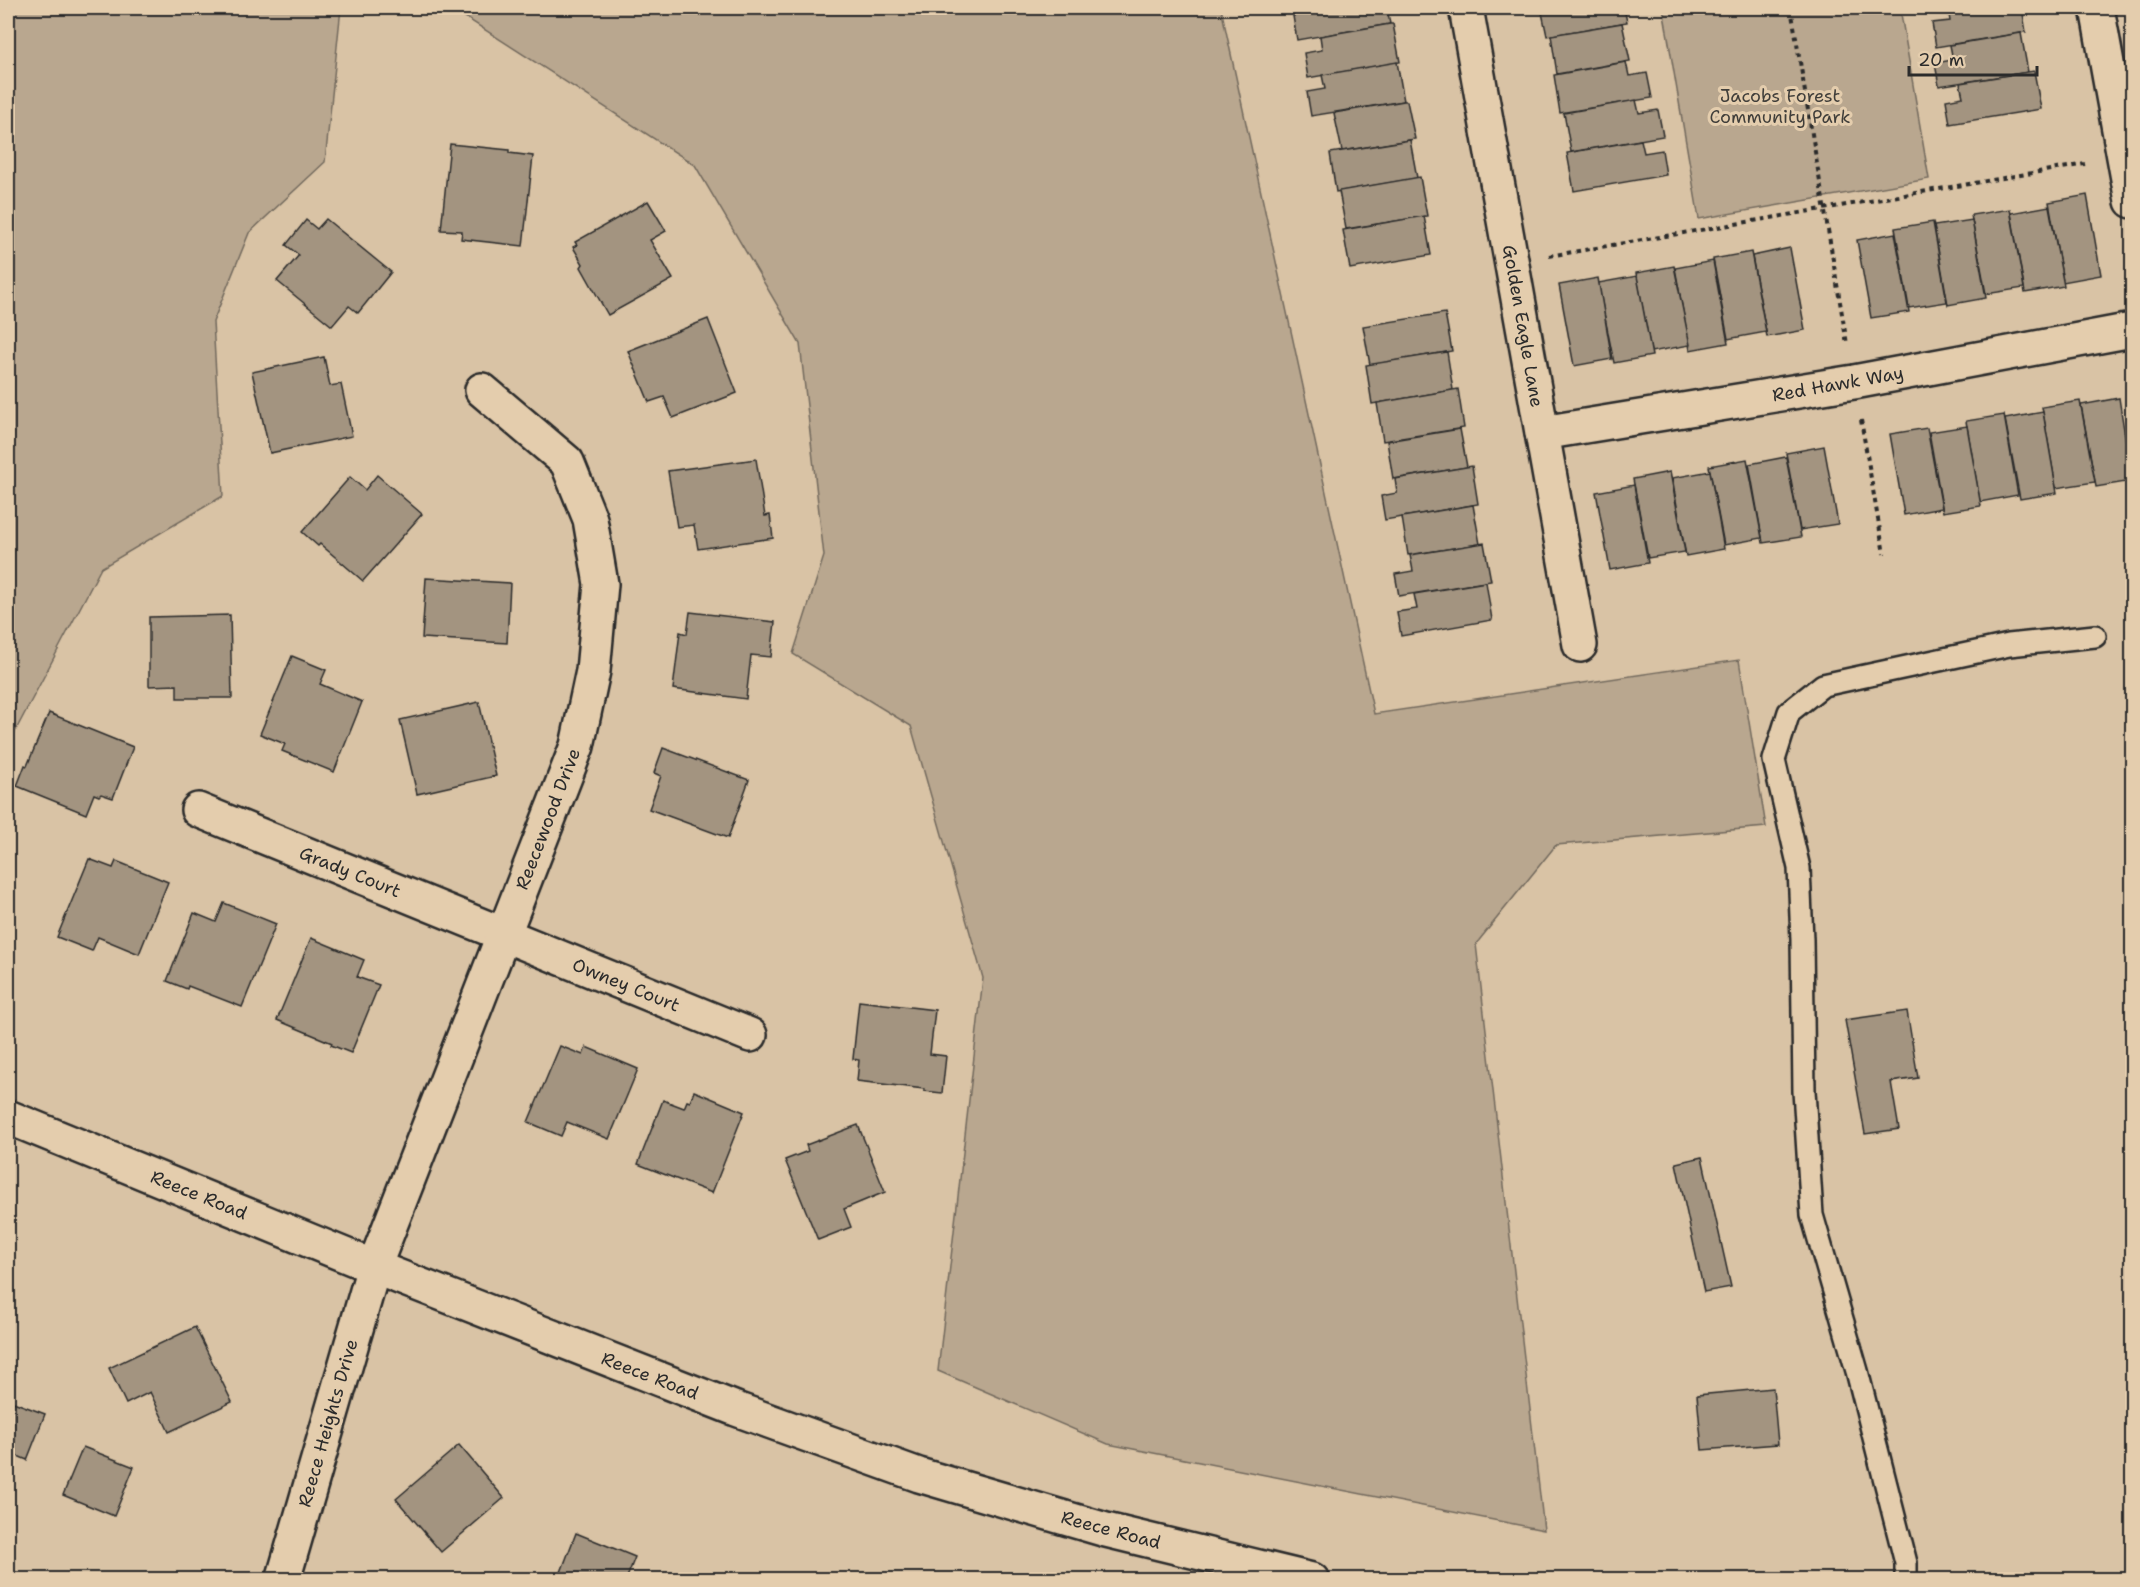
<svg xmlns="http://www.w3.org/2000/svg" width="2140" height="1587" font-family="'Shantell Sans',sans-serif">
  <rect width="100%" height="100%" fill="#d9c3a5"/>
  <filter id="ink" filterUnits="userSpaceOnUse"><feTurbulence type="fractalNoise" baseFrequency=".0167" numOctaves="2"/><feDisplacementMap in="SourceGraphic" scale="12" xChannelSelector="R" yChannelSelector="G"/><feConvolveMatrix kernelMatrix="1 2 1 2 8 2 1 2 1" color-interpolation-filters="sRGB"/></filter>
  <g filter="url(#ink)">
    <!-- green -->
    <g fill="#b9a78f" stroke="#72695d" stroke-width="1.5">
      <path d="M8,8h333l-16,154 -76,71 -36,89 10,174 -122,72 -93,177z"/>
      <path d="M451,8h770l153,706 365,-54 27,167 -210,18 -80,99 68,586 -436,-86 -170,-73 45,-393 -72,-252 -118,-72 31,-98 -24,-212 -105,-179z"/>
      <path d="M1663,8h237l29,171 -230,40z"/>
    </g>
    <!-- building -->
    <g fill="#a39480" stroke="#2b2b2b" stroke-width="1.5">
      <path d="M1312,8h75l3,16 -93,16 -4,-24 19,-4z"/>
      <path d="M1541,8h83l3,14 -80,14z"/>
      <path d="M1948,8h74l4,24 -90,15 -4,-24 18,-2z"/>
      <path d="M1622,23l8,38 -73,13 -6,-39z"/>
      <path d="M1390,24h3l7,38 -92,16 -4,-25 18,-3 -2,-14z"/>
      <path d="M2021,33l7,39 -89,14 -4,-23 18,-3 -3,-15z"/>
      <path d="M1397,62l7,39 -93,15 -4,-24 18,-3 -3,-14z"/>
      <path d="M1626,62l3,14 18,-3 5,25 -92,15 -6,-38z"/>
      <path d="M2034,71l7,38 -91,15 -4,-24 17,-3 -3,-14z"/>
      <path d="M1636,100l3,13 19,-3 5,26 -92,16 -7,-39z"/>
      <path d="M1404,101h3l8,38 -73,12 -8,-38z"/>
      <path d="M1410,140l7,38 -81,14 -6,-39z"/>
      <path d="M1641,140l3,13 18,-3 4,25 -92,16 -7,-38z"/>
      <path d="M450,144l59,6v3l24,3 -10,90 -62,-7 1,-8 -21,-1z"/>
      <path d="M1420,177l7,39 -81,13 -7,-38z"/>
      <path d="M2087,195l14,80 -38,7 -14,-80z"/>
      <path d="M648,201l18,30 -16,9 23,39 -65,36 -27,-48 2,-3 -10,-17 4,-2 -2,-3z"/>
      <path d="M2049,206l15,80 -39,7 -14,-80z"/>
      <path d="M2010,209l14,79 -38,6 -15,-79z"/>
      <path d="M1424,216l7,39 -81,14 -7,-39z"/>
      <path d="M326,219l65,53 -33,41 -9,-7 -17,20 -55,-45 22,-26 -13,-10 20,-25 11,9z"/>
      <path d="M1972,220l14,78 -38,7 -14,-79z"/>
      <path d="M1933,222l14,80 -38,6 -14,-80z"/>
      <path d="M1895,233l14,79 -38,6 -14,-78z"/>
      <path d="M1790,248l15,82 -38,7 -15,-81z"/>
      <path d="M1751,252l15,80 -38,7 -15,-80z"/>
      <path d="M1713,261l15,82 -38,7 -15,-82z"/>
      <path d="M1674,266l16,79 -39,7 -15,-79z"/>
      <path d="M1637,276l15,80 -38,7 -16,-80z"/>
      <path d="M1598,278l14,81 -38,7 -15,-81z"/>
      <path d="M1445,313l7,38 -82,14 -7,-39z"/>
      <path d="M708,319l29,74 -64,25 -9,-21 -15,5 -21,-51z"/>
      <path d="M1447,352l6,38 -81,14 -6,-39z"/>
      <path d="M324,357l6,29 11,-2 11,52 -82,17 -18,-81z"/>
      <path d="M1458,389l6,39 -81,13 -6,-38z"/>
      <path d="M2119,398l13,83 -36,6 -15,-82z"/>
      <path d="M2080,401l15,81 -39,6 -14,-81z"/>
      <path d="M2043,412l14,81 -37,6 -15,-80z"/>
      <path d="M2004,415l14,80 -38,7 -14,-81z"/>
      <path d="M1967,426l14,80 -38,6 -14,-80z"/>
      <path d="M1927,428l15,80 -38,7 -14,-81z"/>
      <path d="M1460,429l7,38 -74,12 -6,-38z"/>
      <path d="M1824,446l14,78 -38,6 -14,-77z"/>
      <path d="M1786,457l15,80 -38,6 -14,-79z"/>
      <path d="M756,459l9,57 5,-1 3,23 -75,11 -4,-24 -17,2 -9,-56z"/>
      <path d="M1747,459l15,79 -38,7 -15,-79z"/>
      <path d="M1472,466l6,38 -93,16 -4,-24 16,-3 -2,-14z"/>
      <path d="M1710,471l14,78 -38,7 -14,-78z"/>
      <path d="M1670,472l15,80 -37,6 -15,-79z"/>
      <path d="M377,475l45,39 -59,67 -43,-37 -2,2 -16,-14 48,-55 15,13z"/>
      <path d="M1634,485l14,78 -38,7 -14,-78z"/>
      <path d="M1473,505l7,39 -72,11 -6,-38z"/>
      <path d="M1484,543l7,38 -92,15 -4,-22 18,-3 -3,-16z"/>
      <path d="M426,578l84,5 -3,60 -85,-5z"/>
      <path d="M1486,582l6,38 -91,16 -4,-24 20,-3 -3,-15z"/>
      <path d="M690,612l85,10 -4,35 -20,-2 -5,44 -73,-10 7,-57 7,2z"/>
      <path d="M230,615l2,83h-55v-13l-28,1v-69z"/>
      <path d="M292,656l34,14 -6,14 42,18 -28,70 -52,-21 3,-7 -25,-10z"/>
      <path d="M479,702l17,74 -79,18 -17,-74z"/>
      <path d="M49,713l84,34 -20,51 -12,-4 -2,2 -5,-2 -8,20 -69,-28 8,-21 2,1z"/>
      <path d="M663,748l86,32 -21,58 -79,-29 12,-33 -7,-3z"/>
      <path d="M89,859l24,9 3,-7 52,21 -29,72 -41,-17 -6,14 -35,-14z"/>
      <path d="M224,903l52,21 -34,83 -54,-21 -1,3 -20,-8 27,-68 22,9z"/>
      <path d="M311,938l53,22 -7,17 22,8 -28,68 -20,-8 1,-2 -55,-23z"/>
      <path d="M859,1001l76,9 -5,44 16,2 -4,37 -18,-2v-2l-67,-8 2,-21 -6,-1z"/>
      <path d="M1907,1011l11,67 -27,4 8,47 -34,5 -20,-114z"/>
      <path d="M560,1046l23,9 3,-8 52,22 -29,70 -42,-17 -6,14 -33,-14z"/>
      <path d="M694,1091l50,21 -32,81 -74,-29 25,-64 21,8 3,-7 3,1z"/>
      <path d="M858,1125l27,67 -41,17 7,18 -33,13 -33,-80 23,-9 -2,-6z"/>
      <path d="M1702,1157l29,130 -27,5 -28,-129z"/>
      <path d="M195,1327l37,75 -63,30 -19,-40 -24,12 -17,-36z"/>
      <path d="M1773,1388l5,56 -76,6 -5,-55z"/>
      <path d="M8,1400l37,14 -18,46 -19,-8z"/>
      <path d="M459,1445l45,53 -63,54 -45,-53z"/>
      <path d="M83,1447l51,20 -20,49 -51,-21z"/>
      <path d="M576,1533l59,24 -9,23h-68z"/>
    </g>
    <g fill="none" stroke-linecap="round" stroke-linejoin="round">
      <!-- lane casing -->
      <g stroke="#2b2b2b" stroke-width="26">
        <path id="lane" d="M1906,1580v-17l-49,-192 -45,-156 -8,-124 -2,-151 -3,-72 -25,-108 15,-48 34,-27 186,-40 86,-9"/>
      </g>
      <!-- street casing -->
      <g stroke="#2b2b2b" stroke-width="38">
        <g id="street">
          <path d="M1466,8l114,637"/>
          <path d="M2097,8l35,193"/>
          <path d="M1542,433l312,-51 278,-52"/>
          <path d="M198,810l552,225"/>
          <path d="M283,1580l91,-313 203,-521 16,-75 8,-87 -11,-65 -23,-57 -85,-72"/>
        </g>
      </g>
      <!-- secondary casing -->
      <g stroke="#2b2b2b" stroke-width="38">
        <path id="secondary" d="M8,1117l366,150 362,142 183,66 187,55 206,50"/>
      </g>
      <!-- path -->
      <g stroke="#2b2b2b" stroke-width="4" stroke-dasharray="4.5 4.5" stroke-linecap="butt">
        <path d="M1791,8l56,336"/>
        <path d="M1549,256l536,-92"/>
        <path d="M1861,420l23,134"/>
      </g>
      <!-- lane -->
      <use href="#lane" stroke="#e4cdad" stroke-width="21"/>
      <!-- street -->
      <use href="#street" stroke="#e4cdad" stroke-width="33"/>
      <!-- secondary -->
      <use href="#secondary" stroke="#e4cdad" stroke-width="33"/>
    </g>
  </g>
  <g text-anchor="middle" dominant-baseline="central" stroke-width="6" stroke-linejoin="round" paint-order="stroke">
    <!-- park labels -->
    <g font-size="18" fill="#403e3a" stroke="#e4cdad">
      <text x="1780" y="96">Jacobs Forest<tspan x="1780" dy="21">Community Park</tspan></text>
    </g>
    <!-- street labels -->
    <g font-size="18" fill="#2b2b2b" stroke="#e4cdad">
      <text transform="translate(1523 326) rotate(80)">Golden Eagle Lane</text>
      <text transform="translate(1838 384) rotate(-10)">Red Hawk Way</text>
      <text transform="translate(548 819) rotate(-69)">Reecewood Drive</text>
      <text transform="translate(350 872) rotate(22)">Grady Court</text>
      <text transform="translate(626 985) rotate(22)">Owney Court</text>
      <text transform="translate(199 1195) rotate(22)">Reece Road</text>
      <text transform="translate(650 1376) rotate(21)">Reece Road</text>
      <text transform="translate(328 1423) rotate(-74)">Reece Heights Drive</text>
      <text transform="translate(1111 1530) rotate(15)">Reece Road</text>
    </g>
  </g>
  <!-- margin -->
  <rect width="2140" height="1587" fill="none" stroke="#e4cdad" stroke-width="30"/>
  <rect x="15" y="15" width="2110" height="1557" fill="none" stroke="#2b2b2b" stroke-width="2" filter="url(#ink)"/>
  <!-- scale -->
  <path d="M1909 66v9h128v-9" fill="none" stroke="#2b2b2b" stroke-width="3"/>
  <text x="1918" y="66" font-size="18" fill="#2b2b2b" stroke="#e4cdad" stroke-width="4.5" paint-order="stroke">20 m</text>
</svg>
